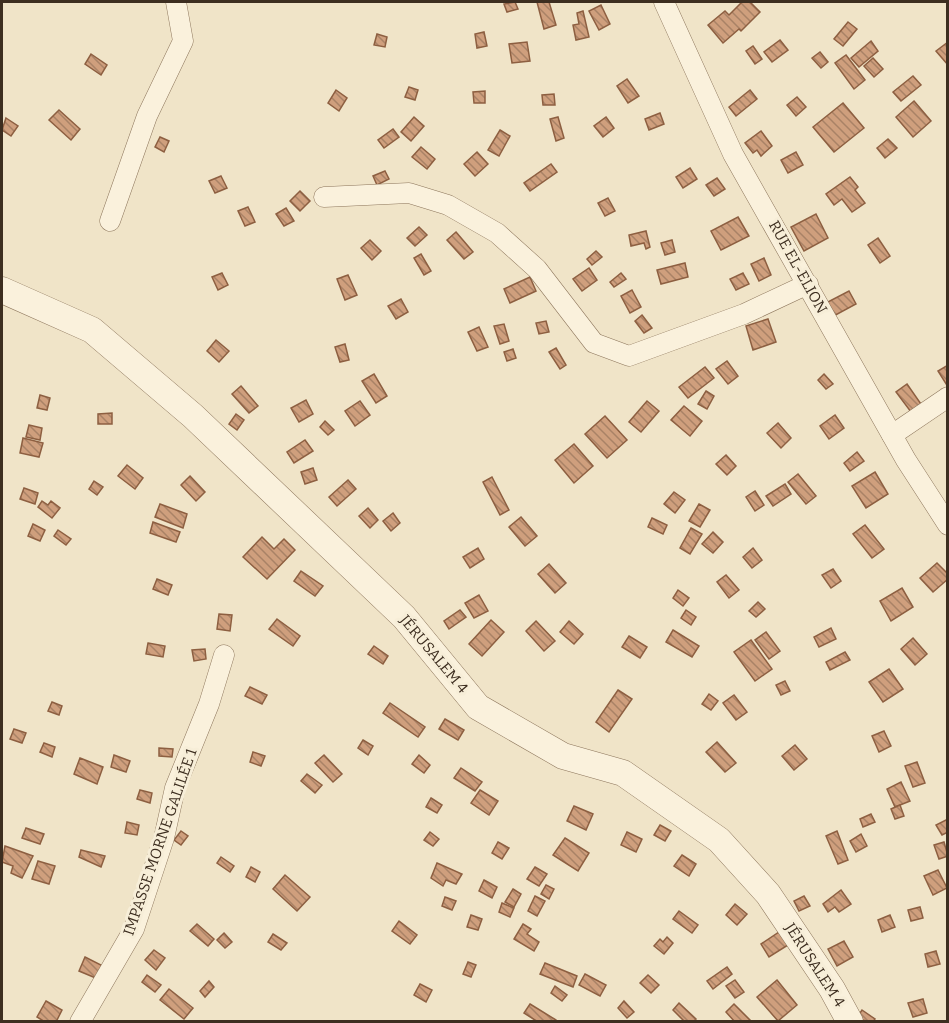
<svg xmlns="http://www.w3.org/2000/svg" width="949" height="1023" font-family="Bitter,serif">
  <defs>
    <pattern id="building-back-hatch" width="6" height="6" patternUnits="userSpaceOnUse" patternTransform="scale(1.5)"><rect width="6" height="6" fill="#cf9f7d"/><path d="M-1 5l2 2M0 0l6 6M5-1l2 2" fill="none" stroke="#a98266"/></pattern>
  </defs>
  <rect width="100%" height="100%" fill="#f0e4c8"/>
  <!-- building -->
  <g fill="url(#building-back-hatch)" stroke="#8d5f41" stroke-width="1.5">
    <path d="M515,2l3,7 -11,3 -3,-8z"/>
    <path d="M537,2h12l7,23 -12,4z"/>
    <path d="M742,2h8l10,10 -19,19 -2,-2 -16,14 -15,-18 17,-14 4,4z"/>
    <path d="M601,5l9,19 -11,6 -10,-19z"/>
    <path d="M583,11l6,26 -13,3 -3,-15 6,-1 -2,-11z"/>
    <path d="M848,22l9,7 -14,17 -9,-7z"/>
    <path d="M484,32l3,14 -10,2 -2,-14z"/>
    <path d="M377,34l10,3 -2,10 -11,-2z"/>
    <path d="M780,40l8,10 -16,12 -8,-10z"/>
    <path d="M871,41l7,10 -19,16 -8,-9z"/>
    <path d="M527,42l3,19 -18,2 -3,-19z"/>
    <path d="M948,42v23l-12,-14z"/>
    <path d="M753,46l9,13 -7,5 -9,-13z"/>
    <path d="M820,52l8,10 -7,6 -9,-10z"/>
    <path d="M91,54l16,11 -6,10 -16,-11z"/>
    <path d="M846,55l19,25 -11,9 -19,-26z"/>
    <path d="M873,58l10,11 -9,8 -10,-11z"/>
    <path d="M913,76l8,9 -20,16 -8,-9z"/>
    <path d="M627,79l12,17 -11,7 -11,-17z"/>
    <path d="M409,87l9,3 -3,10 -10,-3z"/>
    <path d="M336,90l11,8 -8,13 -11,-8z"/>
    <path d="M750,90l7,9 -21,17 -7,-9z"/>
    <path d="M485,91v12h-11l-1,-11z"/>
    <path d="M554,94l1,11h-12l-1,-10z"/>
    <path d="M797,97l9,10 -10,9 -9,-11z"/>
    <path d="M914,101l17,20 -18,16 -17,-20z"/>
    <path d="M843,103l21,25 -30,24 -21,-25z"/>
    <path d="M59,110l21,19 -9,11 -22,-20z"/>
    <path d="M660,113l4,11 -15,6 -4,-11z"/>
    <path d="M414,117l10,9 -13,15 -10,-9z"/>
    <path d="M558,117l6,21 -8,3 -6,-22z"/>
    <path d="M606,117l8,11 -11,9 -9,-11z"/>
    <path d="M6,118l12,8 -7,10 -9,-6z"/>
    <path d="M393,129l6,8 -15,11 -6,-8z"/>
    <path d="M500,130l10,6 -11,20 -11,-6z"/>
    <path d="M761,131l11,15 -11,10 -4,-6 -4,3 -8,-10z"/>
    <path d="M160,137l9,4 -5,11 -9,-5z"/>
    <path d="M888,139l9,9 -12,10 -8,-10z"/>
    <path d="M421,147l14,12 -8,10 -15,-12z"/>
    <path d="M477,152l11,12 -13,12 -11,-12z"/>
    <path d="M796,152l7,13 -15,8 -7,-13z"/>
    <path d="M551,164l6,8 -27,19 -6,-8z"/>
    <path d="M690,168l7,11 -14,9 -7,-11z"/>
    <path d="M385,171l4,8 -12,6 -4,-9z"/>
    <path d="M221,176l6,12 -12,5 -6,-12z"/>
    <path d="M850,177l8,10 -3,3 10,13 -13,9 -10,-13 -8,6 -8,-11z"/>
    <path d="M717,178l8,11 -11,7 -8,-11z"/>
    <path d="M300,191l10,10 -10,10 -10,-10z"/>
    <path d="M608,198l7,13 -10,5 -7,-13z"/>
    <path d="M248,207l7,15 -10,4 -7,-15z"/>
    <path d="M286,208l8,13 -10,5 -8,-12z"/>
    <path d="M816,214l12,24 -24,13 -13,-24z"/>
    <path d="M738,217l11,19 -28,14 -10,-19z"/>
    <path d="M419,227l8,8 -12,11 -8,-8z"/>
    <path d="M646,231l4,16 -4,2 -2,-6 -13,3 -2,-11z"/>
    <path d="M456,232l17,20 -9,7 -17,-19z"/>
    <path d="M878,238l12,18 -10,7 -12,-18z"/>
    <path d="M370,240l11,11 -9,9 -11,-12z"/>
    <path d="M672,240l3,12 -10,3 -4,-12z"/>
    <path d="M596,251l6,6 -10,8 -5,-6z"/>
    <path d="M421,254l10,17 -7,4 -10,-17z"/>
    <path d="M764,258l7,17 -12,6 -8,-17z"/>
    <path d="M685,263l3,14 -27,7 -4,-14z"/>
    <path d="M589,268l8,12 -15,11 -9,-12z"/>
    <path d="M222,273l6,12 -10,5 -6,-13z"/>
    <path d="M621,273l5,6 -12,8 -4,-5z"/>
    <path d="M743,273l6,11 -13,6 -6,-11z"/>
    <path d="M348,275l9,20 -12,5 -8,-21z"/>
    <path d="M530,277l6,14 -26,12 -6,-14z"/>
    <path d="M632,290l9,17 -11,6 -9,-17z"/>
    <path d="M849,291l7,13 -26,14 -8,-13z"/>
    <path d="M401,299l7,13 -12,7 -8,-13z"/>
    <path d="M642,315l10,13 -8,5 -9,-12z"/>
    <path d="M768,319l8,23 -23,8 -7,-24z"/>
    <path d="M546,321l3,11 -10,2 -3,-11z"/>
    <path d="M504,324l5,17 -9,3 -6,-18z"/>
    <path d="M479,327l9,20 -11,4 -9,-19z"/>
    <path d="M216,340l13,11 -10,11 -12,-11z"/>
    <path d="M345,344l4,16 -9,2 -5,-15z"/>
    <path d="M556,348l10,17 -6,4 -11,-17z"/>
    <path d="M513,349l3,9 -9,3 -3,-9z"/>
    <path d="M727,361l11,15 -10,8 -12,-15z"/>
    <path d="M948,365v22l-10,-16z"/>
    <path d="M705,367l9,11 -26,20 -9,-11z"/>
    <path d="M374,374l13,22 -11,7 -14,-22z"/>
    <path d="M824,374l9,10 -7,5 -8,-9z"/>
    <path d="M907,384l14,20 -10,8 -15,-20z"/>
    <path d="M241,386l17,20 -9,7 -17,-19z"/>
    <path d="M706,391l8,5 -7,13 -9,-5z"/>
    <path d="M40,395l10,3 -3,12 -10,-2z"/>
    <path d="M306,400l7,14 -14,8 -8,-14z"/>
    <path d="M360,401l10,14 -15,11 -10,-15z"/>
    <path d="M647,401l12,10 -18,21 -12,-10z"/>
    <path d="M684,406l18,15 -12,15 -19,-16z"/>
    <path d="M112,413v11h-14v-10z"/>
    <path d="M236,414l8,6 -7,10 -8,-6z"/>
    <path d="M835,415l9,13 -15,11 -9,-13z"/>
    <path d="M605,416l22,24 -20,18 -22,-24z"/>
    <path d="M325,421l9,9 -6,5 -8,-8z"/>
    <path d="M778,423l13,15 -10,10 -14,-15z"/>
    <path d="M29,425l13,3 -2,12 -14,-3z"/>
    <path d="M23,438l20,5 -4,14 -19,-4z"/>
    <path d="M305,440l8,11 -19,12 -7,-11z"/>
    <path d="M574,444l19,22 -19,17 -19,-23z"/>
    <path d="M857,452l7,9 -14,10 -6,-8z"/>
    <path d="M726,455l10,11 -9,9 -11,-11z"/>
    <path d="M127,465l16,13 -8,11 -17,-13z"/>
    <path d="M313,468l4,12 -12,4 -4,-12z"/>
    <path d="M875,472l13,22 -22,14 -14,-22z"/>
    <path d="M798,474l18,22 -10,8 -18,-22z"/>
    <path d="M190,476l15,16 -9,9 -15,-16z"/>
    <path d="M492,477l17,33 -9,5 -17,-33z"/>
    <path d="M348,480l8,9 -19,17 -8,-9z"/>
    <path d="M94,481l9,6 -6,8 -8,-6z"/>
    <path d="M785,484l6,10 -18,12 -7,-10z"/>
    <path d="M24,488l14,5 -3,11 -15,-5z"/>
    <path d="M755,491l9,14 -9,6 -9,-14z"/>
    <path d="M674,492l11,8 -10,13 -11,-9z"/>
    <path d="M42,501l6,4 3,-4 9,7 -8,10 -14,-11z"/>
    <path d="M160,504l27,10 -4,14 -28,-11z"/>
    <path d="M699,504l11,6 -10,17 -11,-6z"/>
    <path d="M368,508l10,12 -8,8 -11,-12z"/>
    <path d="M393,513l7,10 -9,8 -8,-10z"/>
    <path d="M521,517l16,19 -12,10 -16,-19z"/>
    <path d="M652,518l15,7 -4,9 -15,-7z"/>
    <path d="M153,522l27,10 -4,10 -26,-9z"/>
    <path d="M33,524l12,6 -5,11 -12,-5z"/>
    <path d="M865,525l19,24 -12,9 -19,-24z"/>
    <path d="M691,528l11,6 -12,20 -10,-6z"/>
    <path d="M58,530l13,9 -5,6 -12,-9z"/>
    <path d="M713,532l10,10 -10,11 -11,-9z"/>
    <path d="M262,537l12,12 10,-10 11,11 -28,29 -24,-22z"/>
    <path d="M478,548l6,11 -14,9 -7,-11z"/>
    <path d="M753,548l9,12 -10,8 -9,-11z"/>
    <path d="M937,563l11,11v5l-15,13 -13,-14z"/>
    <path d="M549,564l17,19 -11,10 -17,-19z"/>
    <path d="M833,569l8,12 -10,7 -9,-13z"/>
    <path d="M301,571l22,15 -8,10 -21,-15z"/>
    <path d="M726,575l13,15 -10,8 -12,-16z"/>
    <path d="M157,579l15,6 -4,10 -15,-6z"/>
    <path d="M902,588l11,19 -22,14 -11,-20z"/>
    <path d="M678,590l11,8 -6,8 -10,-8z"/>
    <path d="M479,595l9,16 -14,7 -9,-15z"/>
    <path d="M758,602l7,7 -9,8 -7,-6z"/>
    <path d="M460,610l6,7 -17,12 -5,-8z"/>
    <path d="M686,610l10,7 -5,8 -10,-7z"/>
    <path d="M219,614l13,1 -2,16 -13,-2z"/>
    <path d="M277,619l23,17 -7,10 -24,-17z"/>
    <path d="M491,620l13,12 -22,24 -13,-12z"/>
    <path d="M536,621l19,20 -11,10 -18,-20z"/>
    <path d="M569,621l14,13 -9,10 -14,-12z"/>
    <path d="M831,628l5,11 -17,8 -5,-10z"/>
    <path d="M673,630l26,16 -7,11 -26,-15z"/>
    <path d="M766,632l14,19 -11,8 -14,-19z"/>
    <path d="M629,636l18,11 -7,11 -18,-11z"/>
    <path d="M913,638l14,16 -12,11 -14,-16z"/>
    <path d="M751,640l21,29 -17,12 -21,-29z"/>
    <path d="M148,643l17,3 -2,11 -17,-3z"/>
    <path d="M374,646l14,10 -5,8 -15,-10z"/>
    <path d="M205,649l1,10 -12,2 -2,-11z"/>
    <path d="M845,652l5,8 -20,10 -4,-8z"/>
    <path d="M889,669l14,20 -20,13 -14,-20z"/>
    <path d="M785,681l5,10 -9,4 -5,-10z"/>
    <path d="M250,687l17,8 -5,9 -17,-8z"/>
    <path d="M618,690l14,9 -23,33 -13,-10z"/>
    <path d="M709,694l9,7 -7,9 -9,-6z"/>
    <path d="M734,695l13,17 -11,8 -13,-17z"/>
    <path d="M52,702l10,4 -3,9 -11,-4z"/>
    <path d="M390,703l35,24 -7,10 -35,-24z"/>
    <path d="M445,719l19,11 -6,10 -19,-11z"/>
    <path d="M14,729l12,4 -4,10 -12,-4z"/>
    <path d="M884,731l7,15 -12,6 -7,-16z"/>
    <path d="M363,740l10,6 -5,9 -10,-7z"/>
    <path d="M717,742l19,21 -11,9 -19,-20z"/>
    <path d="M44,743l11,4 -3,10 -12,-5z"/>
    <path d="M795,745l12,14 -13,11 -12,-14z"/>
    <path d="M159,748l14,1 -1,8 -13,-1z"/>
    <path d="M253,752l12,4 -4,10 -11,-4z"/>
    <path d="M114,755l16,6 -4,11 -15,-5z"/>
    <path d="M324,755l18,19 -9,8 -18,-19z"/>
    <path d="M419,755l11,10 -6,8 -12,-9z"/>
    <path d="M80,758l23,9 -6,17 -23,-10z"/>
    <path d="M917,762l8,21 -12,4 -8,-21z"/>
    <path d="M461,768l21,14 -7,9 -21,-13z"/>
    <path d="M307,774l15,11 -7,8 -14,-12z"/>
    <path d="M901,782l9,19 -15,6 -8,-18z"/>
    <path d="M140,790l12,3 -2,10 -13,-4z"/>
    <path d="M480,790l18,11 -9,14 -18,-12z"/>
    <path d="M431,798l11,7 -5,8 -11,-6z"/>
    <path d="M900,805l4,11 -9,3 -4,-10z"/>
    <path d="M574,806l19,8 -7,16 -19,-9z"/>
    <path d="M871,814l4,8 -12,5 -3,-8z"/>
    <path d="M948,819v13l-6,3 -6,-10z"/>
    <path d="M127,822l12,3 -2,10 -12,-2z"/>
    <path d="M660,825l11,6 -6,10 -11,-6z"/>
    <path d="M26,828l18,6 -4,10 -18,-6z"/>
    <path d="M181,831l7,5 -7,9 -7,-5z"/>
    <path d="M837,831l11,29 -10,4 -12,-28z"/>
    <path d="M430,832l9,7 -6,7 -9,-6z"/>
    <path d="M627,832l15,7 -6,13 -15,-7z"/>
    <path d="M861,834l6,12 -11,6 -6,-11z"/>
    <path d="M565,838l24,15 -11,18 -25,-16z"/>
    <path d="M498,842l11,6 -7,11 -10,-6z"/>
    <path d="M944,842l4,14 -9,3 -5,-14z"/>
    <path d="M5,846l28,10 -11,22 -11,-5 2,-7 -11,-4z"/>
    <path d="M81,850l24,6 -4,11 -22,-10z"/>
    <path d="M682,855l14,9 -7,12 -15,-10z"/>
    <path d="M221,857l13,9 -4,6 -13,-9z"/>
    <path d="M38,861l17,5 -6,18 -17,-5z"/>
    <path d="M437,863l25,11 -6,10 -10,-4 -3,6 -12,-8z"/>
    <path d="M251,867l9,5 -5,10 -9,-5z"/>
    <path d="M535,867l12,7 -8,12 -12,-7z"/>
    <path d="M938,870l9,18 -14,7 -9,-19z"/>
    <path d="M285,875l25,22 -13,14 -24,-22z"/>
    <path d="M484,880l13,7 -5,11 -13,-7z"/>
    <path d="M546,885l8,4 -5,10 -8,-5z"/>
    <path d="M513,889l8,5 -7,13 -9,-5z"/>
    <path d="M841,890l10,14 -12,8 -4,-5 -7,5 -5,-8z"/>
    <path d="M535,896l10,5 -8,15 -9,-5z"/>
    <path d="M804,896l6,10 -11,5 -5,-10z"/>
    <path d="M445,897l11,4 -4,9 -10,-4z"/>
    <path d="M502,903l12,5 -4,9 -11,-5z"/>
    <path d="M735,904l12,10 -10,11 -11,-10z"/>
    <path d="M920,907l3,11 -12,3 -3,-11z"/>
    <path d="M679,911l19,14 -6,8 -19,-14z"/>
    <path d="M471,915l11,4 -4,11 -11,-3z"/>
    <path d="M890,915l5,12 -13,5 -4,-12z"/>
    <path d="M399,921l18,14 -7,9 -18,-13z"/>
    <path d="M197,924l17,15 -6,7 -18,-15z"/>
    <path d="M523,924l8,5 -4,5 12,8 -5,9 -20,-12z"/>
    <path d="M779,932l9,13 -19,12 -8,-13z"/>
    <path d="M224,933l8,9 -7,6 -8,-8z"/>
    <path d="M273,934l14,9 -6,7 -13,-8z"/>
    <path d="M667,937l6,6 -9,11 -10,-8 6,-7 3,3z"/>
    <path d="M844,941l9,16 -16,9 -9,-17z"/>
    <path d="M154,950l11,8 -9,12 -11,-10z"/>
    <path d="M936,951l4,13 -12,3 -3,-13z"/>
    <path d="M85,957l18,9 -5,13 -19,-8z"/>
    <path d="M468,962l8,3 -5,12 -8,-3z"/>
    <path d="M545,963l32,13 -4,11 -33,-13z"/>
    <path d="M727,967l5,7 -19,15 -6,-8z"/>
    <path d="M585,974l21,11 -6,11 -21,-11z"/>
    <path d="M147,975l14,10 -6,7 -13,-10z"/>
    <path d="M648,975l11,10 -8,8 -11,-10z"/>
    <path d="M735,980l9,12 -9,6 -9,-12z"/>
    <path d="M777,980l20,25 -19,16 -21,-24z"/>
    <path d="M209,981l5,6 -9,10 -5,-6z"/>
    <path d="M420,984l12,6 -6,12 -12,-7z"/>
    <path d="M555,986l12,9 -5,6 -11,-8z"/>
    <path d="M169,989l24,19 -9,11 -24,-19z"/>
    <path d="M923,999l4,14 -14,4 -5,-14z"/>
    <path d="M46,1001l16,9 -6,12h-11l-8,-5z"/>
    <path d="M624,1001l10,11 -7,6 -9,-10z"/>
    <path d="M679,1003l17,16 -3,3h-8l-12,-12z"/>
    <path d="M530,1004l26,16v2h-18l-14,-9z"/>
    <path d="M734,1004l18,18h-17l-9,-10z"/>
    <path d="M862,1010l13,9 -2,3 -17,-3z"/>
  </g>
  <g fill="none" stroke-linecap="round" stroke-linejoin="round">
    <!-- minor casing -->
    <g stroke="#8d765c" stroke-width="21">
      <g id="minor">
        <path d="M664,2l69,152 173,306 42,65"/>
        <path d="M324,197l85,-4 39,12 49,28 40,36 57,74 35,13 115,-42 64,-30"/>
        <path d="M110,221l37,-105 36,-75 -7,-39"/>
        <path d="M892,435l56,-38"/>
        <path d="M80,1022l54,-93 30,-91 11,-50 34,-84 15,-49"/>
      </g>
    </g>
    <!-- tertiary casing -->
    <g stroke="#8d765c" stroke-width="27">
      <path id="tertiary" d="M2,290l90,40 101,86 211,201 74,90 85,49 60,17 96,67 49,54 64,95 18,33"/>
    </g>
    <!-- minor -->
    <use href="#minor" stroke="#faf1dc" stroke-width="20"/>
    <!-- tertiary -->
    <use href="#tertiary" stroke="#faf1dc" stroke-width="26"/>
  </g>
  <g text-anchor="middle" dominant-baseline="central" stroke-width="6" stroke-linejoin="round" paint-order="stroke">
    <!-- street labels -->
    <g font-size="15" fill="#3d2e20" stroke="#f7eed8">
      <text transform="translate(798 267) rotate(61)">RUE EL-ELION</text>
      <text transform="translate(434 654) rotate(50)">JÉRUSALEM 4</text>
      <text transform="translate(160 842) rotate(-71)">IMPASSE MORNE GALILÉE 1</text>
      <text transform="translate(815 965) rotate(57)">JÉRUSALEM 4</text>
    </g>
  </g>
  <!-- border -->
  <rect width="949" height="1023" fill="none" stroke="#3d2e20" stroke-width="6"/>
</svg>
